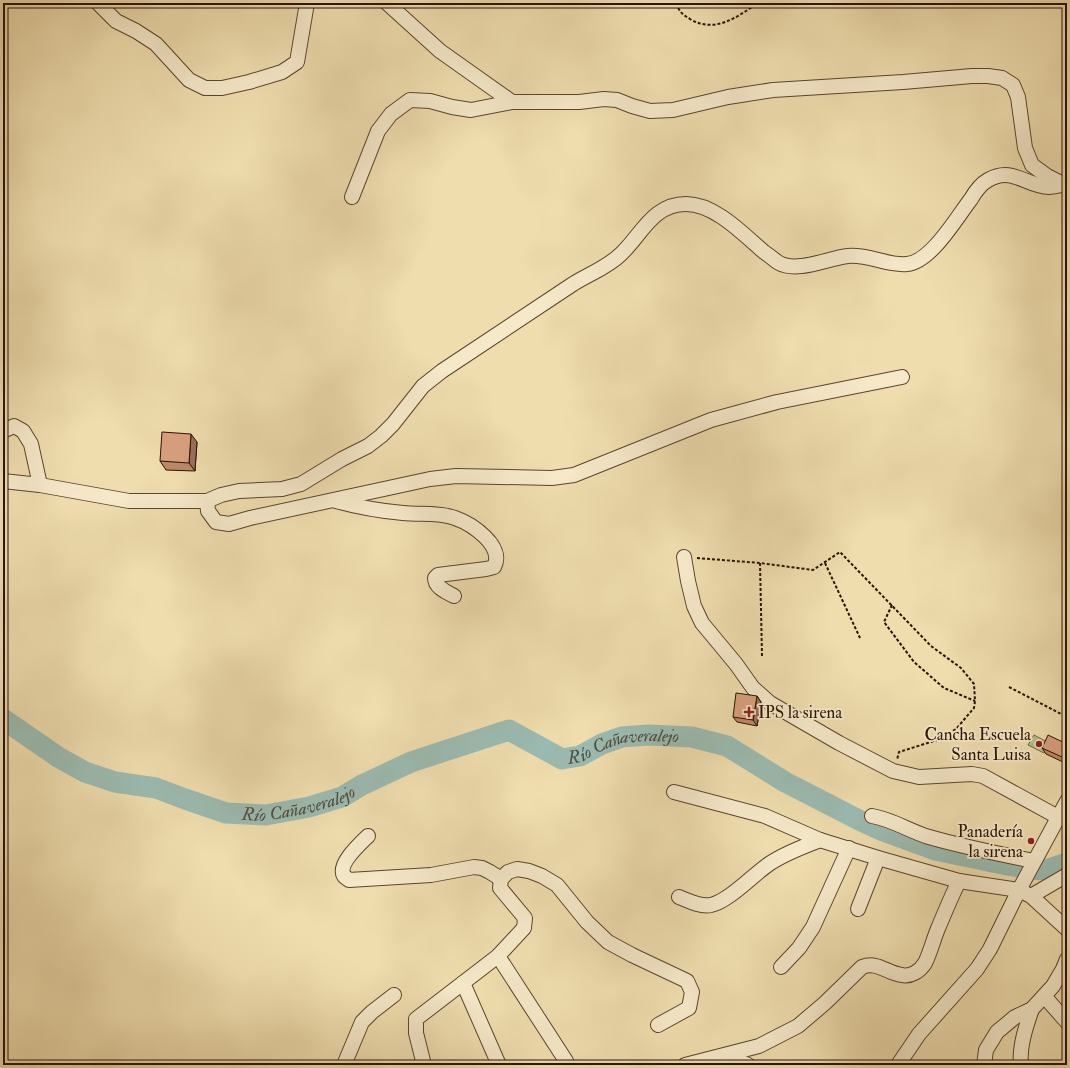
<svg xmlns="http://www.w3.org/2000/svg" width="1070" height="1068" font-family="'IM FELL Double Pica',serif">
  <rect width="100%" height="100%" fill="#efddae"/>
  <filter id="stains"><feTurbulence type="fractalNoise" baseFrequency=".005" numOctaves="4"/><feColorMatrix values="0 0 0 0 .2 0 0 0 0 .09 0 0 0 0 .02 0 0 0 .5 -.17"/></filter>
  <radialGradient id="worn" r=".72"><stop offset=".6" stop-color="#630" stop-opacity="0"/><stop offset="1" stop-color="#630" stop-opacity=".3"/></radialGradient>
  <!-- green -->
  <path fill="#b5c28d" stroke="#6e6a46" d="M1034,735l15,8 -5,10 -16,-8z"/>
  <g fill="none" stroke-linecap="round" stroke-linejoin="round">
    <!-- river -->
    <path stroke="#9bbbb1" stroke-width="21" id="s1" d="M3,719l55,38 27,15 30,10 41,6 29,11 41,14 40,2 43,-8 33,-10 20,-12 49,-23 98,-32 53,29 18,-3 22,-12 20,-7 27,-2 43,2 35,9 58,36 74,38 24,11 52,19 72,15 23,4 16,1 21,-7"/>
    <!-- minor casing -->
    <g stroke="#5a452c" stroke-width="16">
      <g id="minor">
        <path d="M98,3l18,18 20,10 20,13 33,36 16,8h17l27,-6 33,-10 15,-10 10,-59"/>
        <path d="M387,3l53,48 72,51h67l25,-3 13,1 15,6 18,5 23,-1 55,-13 45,-7 130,-8 69,-6h16l14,2 11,7 5,12 7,51 7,17 15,11 18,9"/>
        <path d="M352,197l26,-66 13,-17 19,-14 20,1 22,6 19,3 41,-8"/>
        <path d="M3,431l11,-5 9,5 8,13 9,41"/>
        <path d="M3,481l37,4 89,16h78l14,-6 18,-4 43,-2 19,-5 41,-25 26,-13 13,-10 12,-12 30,-38 19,-15c44,-29 88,-58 131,-87 16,-10 35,-17 48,-30 21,-20 32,-50 65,-50 29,0 57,30 78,48 5,3 10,8 15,11 19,10 49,-5 69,-7 21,-2 39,10 59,8 24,-2 50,-47 64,-65 4,-7 10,-15 17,-19 25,-14 37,6 61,7 5,0 13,-2 18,-3"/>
        <path d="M207,501l1,10 8,11 13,2 21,-6 180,-39 26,-3 96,2 22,-3 137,-55 66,-18 125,-25"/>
        <path d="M336,501c22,6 44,10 67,12 16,2 36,-1 52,5 17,6 50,28 39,49l-8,2 -48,6 -3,3c0,10 12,14 19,18"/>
        <path d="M684,557l4,24 6,25 8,17 34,41 17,24 17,15 69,40 54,28 26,6 53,-3 11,2 75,41"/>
        <path d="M674,792l91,24 55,24 58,18 81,23 60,9 12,6 36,33"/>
        <path d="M872,816c22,4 37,15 57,21 35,10 70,17 105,24"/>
        <path d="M368,836c-7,7 -31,28 -24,40 2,2 4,3 5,4l82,-5 43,-8 8,1 8,4 11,7"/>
        <path d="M1031,896l36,-21"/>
        <path d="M679,897c10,4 21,10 32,8 18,-4 43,-31 58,-41 16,-11 34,-17 51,-24"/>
        <path d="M858,909l20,-51"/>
        <path d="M498,956l68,105 1,4"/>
        <path d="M781,967l18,-19 14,-21 36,-79"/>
        <path d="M463,983l36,82"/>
        <path d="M1044,996l23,26"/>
        <path d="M722,1058l17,3 9,4"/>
        <path d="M344,1065l18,-43 10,-10 22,-17"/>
        <path d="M424,1065l-8,-32v-14l82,-63 26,-28 1,-10 -25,-30 1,-9 7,-7 9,-3 12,2 13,5 15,9 30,37 21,20 24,13 55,26 5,11 -3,16 -31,17"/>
        <path d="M685,1065l74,-19 39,-20 27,-23 37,-36c16,-6 24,6 40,8 9,2 18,-4 23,-12 5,-10 8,-22 12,-32 7,-17 14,-34 22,-50"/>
        <path d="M898,1065l21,-31 58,-65 13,-20 29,-59 48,-89"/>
        <path d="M984,1065l2,-15 11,-18 18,-15 17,-8 21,-23 10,-17 4,-10"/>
        <path d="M1021,1065c-2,-18 5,-39 11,-56"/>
      </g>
    </g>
    <!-- path -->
    <g stroke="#281200" stroke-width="2" stroke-dasharray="3 2" stroke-linecap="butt">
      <path d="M677,3c1,8 6,12 13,16 25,15 47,-2 68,-16"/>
      <path d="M697,558l63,5 53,7 27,-18 91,94 30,22 13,16 1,17 -1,7 -18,21 -19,11 -38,12 -2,8"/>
      <path d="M760,563l2,93"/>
      <path d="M825,563l35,75"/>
      <path d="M892,605l-8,17 30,40 30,26 31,13"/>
      <path d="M1009,687l58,30"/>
    </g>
    <!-- minor -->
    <use href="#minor" stroke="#f5e9ca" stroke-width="14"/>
  </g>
  <!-- wall -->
  <g fill="#bb8a6c" stroke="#281200">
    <path d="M197,442l-2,29 -29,-1 -6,-9z"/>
    <path d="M757,696l4,6 -4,24 -20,-4 -4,-5z"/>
    <path d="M1067,744v15l-2,4 -19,-9 -4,-6z"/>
  </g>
  <!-- shaded-wall -->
  <g fill="#987058" stroke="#281200">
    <path d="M191,434l6,8 -2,29 -6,-8z"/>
    <path d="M757,696l4,6 -4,24 -4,-6z"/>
    <path d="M1064,751l3,4v4l-2,4 -3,-6z"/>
  </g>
  <!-- building -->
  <g fill="#d9a07d" stroke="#281200">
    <path d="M162,432l29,2 -2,29 -29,-2z"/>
    <path d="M736,693l21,3 -4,24 -20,-3z"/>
    <path d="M1048,735l19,9v8l-3,-1 -2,6 -20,-9z"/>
  </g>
  <!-- markers -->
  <g fill="#8f2418" stroke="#f5e9ca" stroke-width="1.5">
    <path d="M747 706h4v4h4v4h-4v4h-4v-4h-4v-4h4z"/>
    <circle cx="1039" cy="744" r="4"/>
    <circle cx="1031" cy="841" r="4"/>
  </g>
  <g text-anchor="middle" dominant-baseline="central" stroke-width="3.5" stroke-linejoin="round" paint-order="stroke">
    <!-- poi labels -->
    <g font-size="17" fill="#281200" stroke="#f5e9ca" text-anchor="end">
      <text x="758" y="712" text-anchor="start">IPS la sirena</text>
      <text x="1031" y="734">Cancha Escuela<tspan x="1031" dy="20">Santa Luisa</tspan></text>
      <text x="1023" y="831">Panadería<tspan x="1023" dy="20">la sirena</tspan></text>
    </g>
    <!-- water labels -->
    <g font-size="18" font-style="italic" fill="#504d3e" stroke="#f5e9ca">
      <text stroke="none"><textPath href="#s1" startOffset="668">Río Cañaveralejo</textPath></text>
      <text stroke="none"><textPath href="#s1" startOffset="319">Río Cañaveralejo</textPath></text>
    </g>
  </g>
  <!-- margin -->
  <rect width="1070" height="1068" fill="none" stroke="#efddae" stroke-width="16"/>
  <rect x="4" y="4" width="1062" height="1060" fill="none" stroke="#281200" stroke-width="2"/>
  <rect x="8" y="8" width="1054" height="1052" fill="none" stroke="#281200"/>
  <rect width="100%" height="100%" filter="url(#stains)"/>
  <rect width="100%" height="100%" fill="url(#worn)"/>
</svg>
